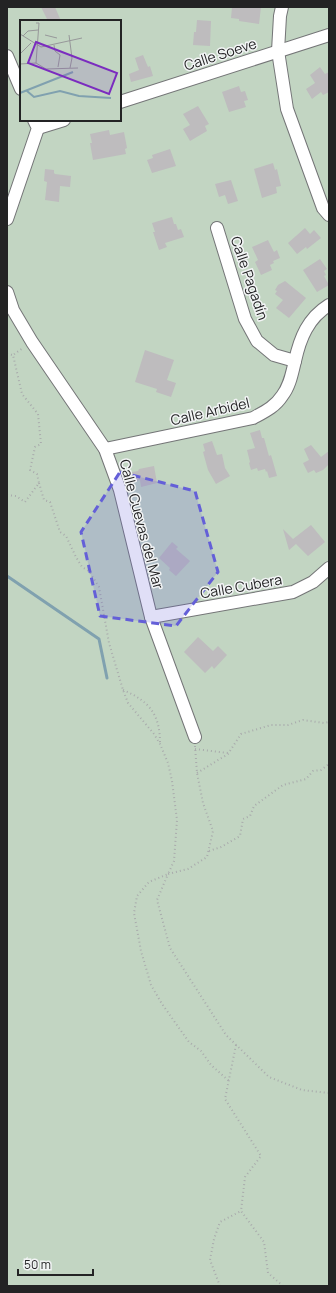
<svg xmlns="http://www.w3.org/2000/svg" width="336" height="1293" font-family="Manrope,sans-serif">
  <rect width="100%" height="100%" fill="#e4e6e8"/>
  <!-- green -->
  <path fill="#c2d5c2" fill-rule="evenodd" d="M7,7h322v1279h-322zM21,21h99v99h-99z"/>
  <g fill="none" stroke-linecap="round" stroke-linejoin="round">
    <!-- stream -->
    <path stroke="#80a1af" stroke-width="3" d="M7,576l92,63 8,39"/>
  </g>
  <!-- building -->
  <g fill="#bebcbe">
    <path d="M41,7h14l6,14h-13z"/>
    <path d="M232,7h29l-2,17 -20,-3v-2l-8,-1z"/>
    <path d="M197,20l14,1 -1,25 -17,-1 1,-13h2z"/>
    <path d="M143,55l5,12 2,-1 3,10 -22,6 -2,-8 10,-4 -4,-12z"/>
    <path d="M320,67l5,7 4,-2v20l-6,3 -2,-3 -9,7 -6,-10 9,-6 -5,-8z"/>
    <path d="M239,86l2,6 4,-1 3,9 -4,1 2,6 -17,5 -7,-20z"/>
    <path d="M198,106l11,18 -4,2 2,5 -17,10 -7,-12 7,-4 -7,-11z"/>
    <path d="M109,130l1,5 14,-3 3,16 -2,1 1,5 -33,6 -3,-17h2l-2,-9z"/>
    <path d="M170,149l6,17 -24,7 -5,-13 6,-2 -1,-3z"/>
    <path d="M273,163l2,7 2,-1 4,17 -5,1 1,6 -15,5 -8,-29z"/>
    <path d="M45,169l9,1v3l1,1 16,2 -1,11 -10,-1 -1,16 -14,-2 2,-18 -3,-1z"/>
    <path d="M231,180l7,21 -10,3 -3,-9 -6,2 -4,-13z"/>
    <path d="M172,217l2,7h2l2,6 3,-1 3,8 -19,6 2,4 -8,3 -6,-18h2l-3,-9z"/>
    <path d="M305,228l5,6 4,-4 7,8 -14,11 -1,-2 -9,7 -9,-11z"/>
    <path d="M268,240l6,12 3,-2 3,8 -7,3 1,2 -4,2 2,5 -11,5 -6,-13 3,-2 -6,-13z"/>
    <path d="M320,259l7,10 -3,2 2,4 -2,1 5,9 -12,7 -14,-22z"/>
    <path d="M285,281l21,17 -17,20 -13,-10 7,-8 -8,-6 2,-3 -2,-1 3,-5z"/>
    <path d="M145,350l29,10 -7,20 9,3 -5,14 -15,-5 1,-3 -22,-7z"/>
    <path d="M260,430l2,8h2l5,18 2,-1 6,21 -8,2 -2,-7 -1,1 -1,-3 -7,2 -1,-3 -6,2 -2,-7 1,-1 -3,-12 8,-2 -5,-15z"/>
    <path d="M212,441l5,14 5,-1 3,14 5,8 -14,8 -8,-14 -5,-18 2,-1 -2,-7z"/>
    <path d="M311,445l10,12 8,-6v13l-6,6 -7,3 -2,-3 -6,3 -5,-10 6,-3 -5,-11z"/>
    <path d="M154,466l3,17 -16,4 -1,-7 -6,2 -2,-10 6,-1 1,-2z"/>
    <path d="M311,525l14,17 -17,14 -12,-12 -7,6 -6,-21 10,10z"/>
    <path d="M172,542l6,5 -2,2 14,12 -14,15 -7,-6 1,-2 -11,-10z"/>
    <path d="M198,637l15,14 5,-5 9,9 -13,14 -2,-3 -7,7 -21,-21z"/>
  </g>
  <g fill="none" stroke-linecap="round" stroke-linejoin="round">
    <!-- minor casing -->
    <g stroke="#747577" stroke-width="14">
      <g id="minor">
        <path d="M282,7l-2,9 -2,35 9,58 36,99 6,7"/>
        <path d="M7,56l14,33"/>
        <path d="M120,102l209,-67"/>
        <path d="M38,128l26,-8"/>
        <path d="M7,219l31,-91 -4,-8"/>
        <path d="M217,228l28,91 12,22 17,14 21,6"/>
        <path d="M7,292l6,18 19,32 73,107 15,41 31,127 44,120"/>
        <path d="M105,449l148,-31c11,-6 22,-11 29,-22 8,-10 10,-23 13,-35 5,-23 13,-43 34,-56"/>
        <path d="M151,617l142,-25 20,-10 16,-14"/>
      </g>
    </g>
    <!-- path -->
    <g stroke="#a9abac" stroke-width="2" stroke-dasharray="1 3" stroke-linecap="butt">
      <path d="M7,354l6,1"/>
      <path d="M39,483l5,17 6,2 10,30 6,4 10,21 6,10 7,4 10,16 10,56 14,47 5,13 26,31 6,10 8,19 4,18 5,39 -3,41 -6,13 -19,8 -12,14 -3,17 7,38 10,34 11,19 27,38 12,9 10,14 18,16"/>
      <path d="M7,495l9,1 9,6 14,-19 -2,-9 -7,-4 5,-23 6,-3 -3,-30 -16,-20 -9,-39 10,-7"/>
      <path d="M123,690c26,11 37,24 37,53"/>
      <path d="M195,746l2,27 6,30 10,28 -6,26 -19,12 -20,5 -11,26 13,48 56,87 43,42 33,13 27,3"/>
      <path d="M195,749l33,4"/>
      <path d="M197,773l31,-19 13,-20 30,-9h17l15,-5 21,3 5,-1"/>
      <path d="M209,851l12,-4 19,-11 3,-17 7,-3 4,-10 29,-21 23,-6 7,-8 8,-1 8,-6"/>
      <path d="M236,1045l-11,54 36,57 -16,21 -4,34 23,31 4,31 15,13"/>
      <path d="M220,1286l-10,-26 4,-21 6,-17 21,-11"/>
    </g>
    <!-- minor -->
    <use href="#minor" stroke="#fff" stroke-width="12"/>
  </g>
  <!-- marked area -->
  <path fill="#645fd8" fill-opacity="0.2" stroke="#645fd8" stroke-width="3" stroke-dasharray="8 5" stroke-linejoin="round" d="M120,472l75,19 23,81 -42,54 -76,-10 -19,-84z"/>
  <g text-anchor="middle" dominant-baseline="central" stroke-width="3" stroke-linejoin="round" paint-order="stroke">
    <!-- street labels -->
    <g font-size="14" fill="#232324" stroke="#f2f4f5">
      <text transform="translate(220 54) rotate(-18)">Calle Soeve</text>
      <text transform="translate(250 278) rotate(71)">Calle Pagadín</text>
      <text transform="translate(210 411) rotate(-13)">Calle Arbidel</text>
      <text transform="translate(142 524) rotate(75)">Calle Cuevas del Mar</text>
      <text transform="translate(241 586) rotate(-10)">Calle Cubera</text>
    </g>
  </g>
  <!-- overview -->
  <g transform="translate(20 20)">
    <rect width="101" height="101" fill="#e4e6e8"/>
    <path d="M0,0h101v101h-101z" fill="#c2d5c2"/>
    <path fill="none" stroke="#80a1af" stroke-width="2" d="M7,71l7,6 26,-6 19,5 32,2M0,73l53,-21"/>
    <path fill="none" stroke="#97989a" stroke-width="1" d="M16,3h3l-3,40M0,14l21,13 41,-9M25,15l12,3M49,15l3,23 -2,10M3,16l5,-5 10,-1M34,25l1,6 5,4 -2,12M0,34l11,-11M0,44l16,-1 10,6 32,-1"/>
    <path fill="#7b2cbf" fill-opacity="0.15" stroke="#7b2cbf" stroke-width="2" d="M16,22l81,31 -8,21 -81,-31z"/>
    <rect width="101" height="101" fill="none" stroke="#232324" stroke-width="2"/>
  </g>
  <!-- border -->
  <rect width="336" height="1293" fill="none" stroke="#232324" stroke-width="16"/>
  <!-- scale -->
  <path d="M18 1269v6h75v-6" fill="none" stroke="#232324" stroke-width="2"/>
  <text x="24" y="1269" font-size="12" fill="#232324" stroke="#f2f4f5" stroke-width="3" paint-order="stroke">50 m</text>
</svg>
